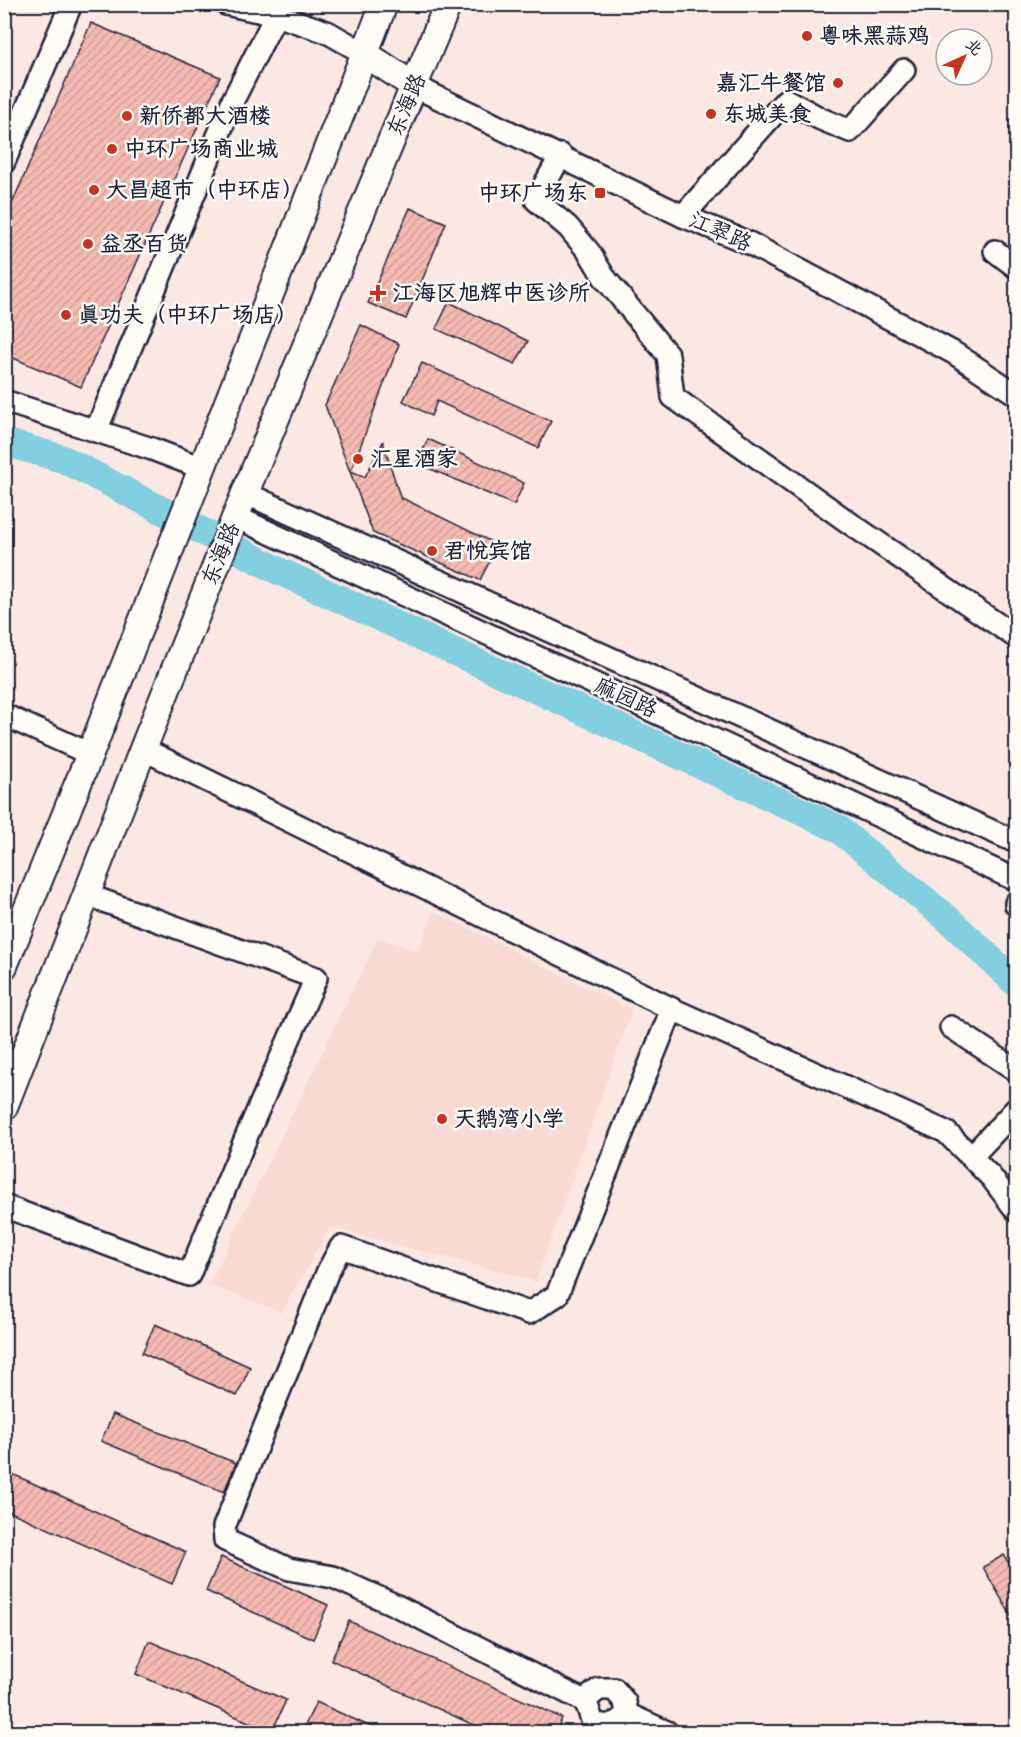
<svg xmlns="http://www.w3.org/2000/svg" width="1021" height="1737" font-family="'Architects Daughter','LXGW WenKai TC',sans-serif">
  <defs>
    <pattern id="building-hatch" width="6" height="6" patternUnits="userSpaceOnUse" patternTransform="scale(1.5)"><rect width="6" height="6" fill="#f5bab1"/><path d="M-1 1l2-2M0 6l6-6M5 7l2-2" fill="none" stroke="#d2a099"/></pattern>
  </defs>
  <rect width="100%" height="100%" fill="#fbe8e2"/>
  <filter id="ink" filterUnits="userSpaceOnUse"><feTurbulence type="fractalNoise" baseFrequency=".0167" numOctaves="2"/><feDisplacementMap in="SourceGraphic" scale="12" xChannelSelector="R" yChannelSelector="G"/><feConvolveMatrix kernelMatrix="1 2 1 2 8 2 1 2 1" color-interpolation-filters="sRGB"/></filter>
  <g filter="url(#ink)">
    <!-- built -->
    <path fill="#f9dad3" d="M434,911l198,99 -96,271 -206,-54 -48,85 -73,-27 169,-347 40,13z"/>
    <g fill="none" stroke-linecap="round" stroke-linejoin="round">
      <!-- river -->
      <path stroke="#81cfdf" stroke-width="28" d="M4,442l59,17 216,112 558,257 111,91 68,64"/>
    </g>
    <!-- building -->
    <g fill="url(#building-hatch)" stroke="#22223b" stroke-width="1.5">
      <path d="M91,23l129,54 -139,310 -77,-33v-132z"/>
      <path d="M410,208l36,15 -40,96 -38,-16z"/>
      <path d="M449,302l79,39 -13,23 -79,-35z"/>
      <path d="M361,325l38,19 -48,127 14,6 18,-35 18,58 1,-2 96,47 -18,35 -107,-47 -48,-128z"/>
      <path d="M422,363l129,58 -13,27 -101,-47 -6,15 -28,-15z"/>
      <path d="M428,439l96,44 -10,22 -97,-42z"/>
      <path d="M155,1324l95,43 -13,29 -95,-43z"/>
      <path d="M113,1414l123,49 -12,29 -123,-51z"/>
      <path d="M10,1473l176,79 -14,32 -168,-75v-24z"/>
      <path d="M1004,1555l13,22v49l-34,-59z"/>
      <path d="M221,1557l107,48 -15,34 -107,-48z"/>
      <path d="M349,1621l213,97 -6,14h-67l-158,-72z"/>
      <path d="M149,1641l137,59 -14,32 -136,-58z"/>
      <path d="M316,1702l66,30h-80z"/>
    </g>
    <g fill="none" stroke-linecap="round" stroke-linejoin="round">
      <!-- minor casing -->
      <g stroke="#22223b" stroke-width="26">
        <g id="minor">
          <path d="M226,4l50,11 51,17 37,21"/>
          <path d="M414,86l269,130 66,27 205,110 62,41"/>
          <path d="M561,155l-25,45 32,27 21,25 15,25 64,78 5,42 178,127 165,113"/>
          <path d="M4,162l67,-158"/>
          <path d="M683,216l103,-116 35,19 29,12 54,-61"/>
          <path d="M995,251l21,16"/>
          <path d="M4,401l148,48 50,19"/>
          <path d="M96,431l137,-331 43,-85"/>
          <path d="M245,493l771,349"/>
          <path d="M236,517l780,363"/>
          <path d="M4,715l86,39"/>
          <path d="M143,749l529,260 274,123 45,45 25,33"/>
          <path d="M1016,905v-2"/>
          <path d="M951,1027l65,43"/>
          <path d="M971,1157l45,-48"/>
          <path d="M4,1206l185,69 61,-147 66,-150 -229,-83"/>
          <path d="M599,1689h15l11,13 2,12c-12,11 -18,14 -34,9l-7,-21 4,-6z"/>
          <path d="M586,1702l-191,-97 -62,-28 -44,-8 -64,-29 -1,-13 104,-256 13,-24 188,66 28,-18 115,-286"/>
          <path d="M627,1714l40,18"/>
        </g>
      </g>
      <!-- major casing -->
      <g stroke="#22223b" stroke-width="30">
        <g id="major">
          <path d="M364,53l50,33"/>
          <path d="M4,966l86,-212 294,-750"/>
          <path d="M4,1107l139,-358 102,-256 203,-489"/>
        </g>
      </g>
      <!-- minor -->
      <use href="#minor" stroke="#fdfcf7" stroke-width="21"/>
      <!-- major -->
      <use href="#major" stroke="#fdfcf7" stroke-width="26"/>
    </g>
  </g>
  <!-- markers -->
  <g fill="#c8321e" stroke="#fdfcf7" stroke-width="2">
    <circle cx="807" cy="36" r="6"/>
    <circle cx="838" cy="83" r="6"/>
    <circle cx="711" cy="114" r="6"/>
    <circle cx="127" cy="116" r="6"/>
    <circle cx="112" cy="149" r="6"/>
    <circle cx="94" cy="190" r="6"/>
    <rect x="594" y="187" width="12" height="12" rx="3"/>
    <circle cx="88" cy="244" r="6"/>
    <path d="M375 284h6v6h6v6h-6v6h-6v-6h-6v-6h6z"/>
    <circle cx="66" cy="315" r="6"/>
    <circle cx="358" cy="459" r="6"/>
    <circle cx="432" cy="551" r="6"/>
    <circle cx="442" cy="1119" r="6"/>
  </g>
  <g text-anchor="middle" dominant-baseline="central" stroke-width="5" stroke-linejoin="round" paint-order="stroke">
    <!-- poi labels -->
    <g font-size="22" font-weight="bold" fill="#22223b" stroke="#fdfcf7" text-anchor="start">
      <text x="819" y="36">粤味黑蒜鸡</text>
      <text x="826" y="83" text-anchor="end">嘉汇牛餐馆</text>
      <text x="723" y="114">东城美食</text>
      <text x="139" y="116">新侨都大酒楼</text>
      <text x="124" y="149">中环广场商业城</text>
      <text x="106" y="190">大昌超市（中环店）</text>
      <text x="588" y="193" text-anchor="end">中环广场东</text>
      <text x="100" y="244">益丞百货</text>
      <text x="392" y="293">江海区旭辉中医诊所</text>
      <text x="78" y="315">真功夫（中环广场店）</text>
      <text x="370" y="459">汇星酒家</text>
      <text x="444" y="551">君悦宾馆</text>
      <text x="454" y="1119">天鹅湾小学</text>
    </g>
    <!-- street labels -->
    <g font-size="22" fill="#22223b" stroke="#fdfcf7">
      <text transform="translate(407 105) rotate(-67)">东海路</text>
      <text transform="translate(720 232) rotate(24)">江翠路</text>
      <text transform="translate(221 554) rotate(-68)">东海路</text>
      <text transform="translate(626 698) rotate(25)">麻园路</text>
    </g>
  </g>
  <!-- margin -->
  <rect width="1021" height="1737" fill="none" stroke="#fdfcf7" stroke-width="24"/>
  <rect x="12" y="12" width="997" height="1713" fill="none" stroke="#22223b" stroke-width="2" filter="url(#ink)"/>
  <!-- north arrow -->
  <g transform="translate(964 57) rotate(45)"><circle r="28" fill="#fdfcf7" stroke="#a5a5ac" stroke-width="1.5"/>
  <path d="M0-4.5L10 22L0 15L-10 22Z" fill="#c8321e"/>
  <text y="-9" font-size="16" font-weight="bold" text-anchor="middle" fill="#22223b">北</text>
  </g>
</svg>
